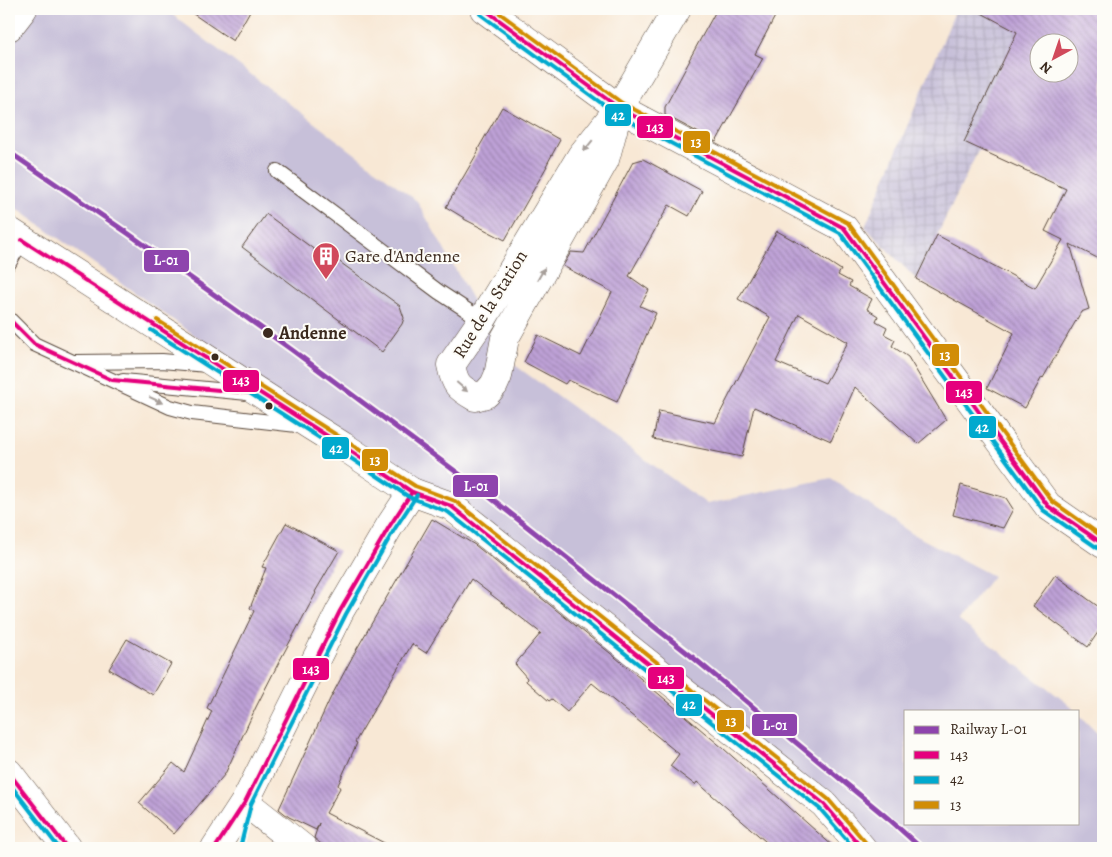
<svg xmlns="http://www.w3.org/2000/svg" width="1112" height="857" font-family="Alegreya,serif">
  <defs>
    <pattern id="industrial-grid" width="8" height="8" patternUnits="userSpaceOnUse" patternTransform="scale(1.25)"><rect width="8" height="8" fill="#c7c0d9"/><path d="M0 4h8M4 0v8" fill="none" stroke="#aca5ba"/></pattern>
    <pattern id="building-back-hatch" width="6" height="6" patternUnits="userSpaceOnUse" patternTransform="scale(1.25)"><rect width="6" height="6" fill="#bea1d7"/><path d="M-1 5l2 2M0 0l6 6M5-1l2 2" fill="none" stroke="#9c83ae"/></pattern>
  </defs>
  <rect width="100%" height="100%" fill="#fdfcf7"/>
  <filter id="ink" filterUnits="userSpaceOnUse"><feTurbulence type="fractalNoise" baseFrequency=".02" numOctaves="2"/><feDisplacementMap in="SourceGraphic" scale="10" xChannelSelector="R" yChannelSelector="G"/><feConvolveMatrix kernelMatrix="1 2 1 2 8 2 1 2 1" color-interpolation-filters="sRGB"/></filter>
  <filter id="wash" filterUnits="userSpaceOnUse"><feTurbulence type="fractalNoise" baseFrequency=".0096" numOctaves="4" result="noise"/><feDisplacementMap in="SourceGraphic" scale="20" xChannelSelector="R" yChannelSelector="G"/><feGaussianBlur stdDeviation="1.12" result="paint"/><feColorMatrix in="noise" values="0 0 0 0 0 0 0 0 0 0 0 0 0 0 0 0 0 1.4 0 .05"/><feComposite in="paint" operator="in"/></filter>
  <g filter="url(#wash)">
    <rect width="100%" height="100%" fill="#f8e8d5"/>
    <!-- industrial -->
    <path fill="url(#industrial-grid)" fill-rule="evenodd" d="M956,9h147v252l-58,-30 21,-42 -87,-40 -63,130 -51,-52zM1040,42h30v30h-30z"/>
    <!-- railway -->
    <path fill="#c7c0d9" d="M9,9h156l252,192 88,157 202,146 124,-26 80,55 82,43 -35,44 109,83 8,8h-169v112h172v-109l25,25v109h-242l-298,-250 -554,-395z"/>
    <g id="blocks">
      <!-- building -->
      <g fill="url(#building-back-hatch)" fill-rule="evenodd">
        <path d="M186,9h65l-18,32z"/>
        <path d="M717,9h62l-24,45 8,4 -47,84 -51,-27v-8l25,-47h-1z"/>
        <path d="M974,9h129v252l-33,-17 19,65 -8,3 -38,66 -1,-1 -17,31 -38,-20 27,-55 -98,-54 21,-44 98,53 28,-48 -18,-9 21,-42 -102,-47 53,-110zM1040,42h30v30h-30z"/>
        <path d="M502,107l58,33 -14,26h1l-42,74 -41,-21v-1l-18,-11 33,-57 -1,-1z"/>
        <path d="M643,159l59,32 -13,25 -20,-11 -40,71 20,14 -9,16 16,7 -39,89 -49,-22 -3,4 -41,-22 14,-27 43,21 31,-64 -49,-26 8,-14 13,1 49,-91z"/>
        <path d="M266,214l57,42 3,-4 74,54 4,12 -2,6 -20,28 -140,-105z"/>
        <path d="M777,231l32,18 32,21 -3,5 13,7 -2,4 23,13 -5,10 11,7 -2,5 11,6 -3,7 11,6 -3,6 16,11 38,63 -28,24 -63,-57 -24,54 -77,-34 -12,50 -89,-18 6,-28 56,12 55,-106 -32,-18zM799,314l49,28 -23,41 -49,-21z"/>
        <path d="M961,485l45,13 7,11 -10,19 -50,-13z"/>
        <path d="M432,519l43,26 140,112 109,92 111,99h-62l-76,-66 -2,3 -25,-19 9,-12 -87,-71 -25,29 -15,-13 -3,2 -23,-20 1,-3 -12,-14 26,-31 -70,-54 -45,74 -14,-9 -57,98 2,1 -19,42 2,3 -14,25 68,35h-68l-12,-10 5,-15 -3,7 -27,-13 -10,-8 51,-110 25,-47z"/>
        <path d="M286,523l53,28 -24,41 1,1 -37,69 -23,45 -31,67 -51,60 -35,-31 34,-40 11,9 28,-61 -5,-3 47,-97 -4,-3 16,-40 -4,-1z"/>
        <path d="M1055,575l48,35v15l-15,22 -55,-41z"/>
        <path d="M127,639l44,25 -18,31 -44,-26z"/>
      </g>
    </g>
  </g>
  <g filter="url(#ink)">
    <use href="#blocks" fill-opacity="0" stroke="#574639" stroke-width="1"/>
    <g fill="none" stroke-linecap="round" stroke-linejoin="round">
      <!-- service casing -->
      <g stroke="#574639" stroke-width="16">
        <g id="service">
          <path d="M277,171l162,121 43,28"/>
          <path d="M9,263l13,-23"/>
          <path d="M9,319l25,25 136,63 22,6 105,12"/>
          <path d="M76,362l86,-1 45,4"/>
          <path d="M123,381l125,12"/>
        </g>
      </g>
      <!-- minor casing -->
      <g stroke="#574639" stroke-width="29">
        <g id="minor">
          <path d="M9,231l302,195 32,20 69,46"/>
          <path d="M245,802l58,46"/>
        </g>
      </g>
      <!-- tertiary casing -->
      <g stroke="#574639" stroke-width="29">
        <g id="tertiary">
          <path d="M484,9l135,99 225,120 204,278 55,38"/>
          <path d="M619,108l-14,52 -100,178 -7,38 -4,9 -8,9 -11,3c-17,-10 -20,-12 -24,-32l31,-45 99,-164 38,-48 58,-99"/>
          <path d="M215,848l30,-46 95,-191 49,-84 23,-35 39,14 373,298 38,44"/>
        </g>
      </g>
      <!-- secondary casing -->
      <g stroke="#574639" stroke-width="29">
        <g id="secondary">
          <path d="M9,27l14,-18"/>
          <path d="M9,773l58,75"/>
        </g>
      </g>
      <!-- service -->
      <use href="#service" stroke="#fff" stroke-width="14"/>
      <!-- minor -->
      <use href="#minor" stroke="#fff" stroke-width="28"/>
      <!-- tertiary -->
      <use href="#tertiary" stroke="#fff" stroke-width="28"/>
      <!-- secondary -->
      <use href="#secondary" stroke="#fff" stroke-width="28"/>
      <!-- bus-1 casing -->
      <g stroke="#fdfcf7" stroke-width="8">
        <g id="bus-1">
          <path d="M484,9l135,99 225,120 204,278 55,38"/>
          <path d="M22,240l321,206 69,46 39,14 373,298 38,44"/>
          <path d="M9,319l25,25 78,36 139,13"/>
          <path d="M9,773l58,75"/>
          <path d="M215,848l30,-46 95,-191 49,-84 23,-35"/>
        </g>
      </g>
      <!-- bus-2 casing -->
      <g stroke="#fdfcf7" stroke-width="8">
        <g id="bus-2">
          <path d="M480,14l136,100 224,119 203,277 56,39"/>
          <path d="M151,330l189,121 69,46 39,15 372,297 34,39"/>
          <path d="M9,783l50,65"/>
          <path d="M240,848l11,-44 95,-190 48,-84 23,-35"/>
        </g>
      </g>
      <!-- bus-3 casing -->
      <g stroke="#fdfcf7" stroke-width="8">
        <g id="bus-3">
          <path d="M494,9l128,94 226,120 204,278 51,36"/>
          <path d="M157,320l189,121 69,45 40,15 373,298 39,45"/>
        </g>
      </g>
      <!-- bus-1 -->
      <use href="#bus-1" stroke="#e5007d" stroke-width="4"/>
      <!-- bus-2 -->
      <use href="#bus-2" stroke="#00a9ce" stroke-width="4"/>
      <!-- bus-3 -->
      <use href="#bus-3" stroke="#d18d06" stroke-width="4"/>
      <!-- rail-1 casing -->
      <g stroke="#fdfcf7" stroke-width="9">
        <path id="rail-1" d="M9,152l120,82 163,116 190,141 208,164 200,165 31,28"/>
      </g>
      <!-- rail-1 -->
      <use href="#rail-1" stroke="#8e44ad" stroke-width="5"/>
    </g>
    <!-- one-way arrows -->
    <defs><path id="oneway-solid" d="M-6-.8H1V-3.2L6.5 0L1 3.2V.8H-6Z" transform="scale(1.25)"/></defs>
    <g fill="#a79f9a">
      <use href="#oneway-solid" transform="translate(588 146) rotate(129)"/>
      <use href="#oneway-solid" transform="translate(541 274) rotate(-61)"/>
      <use href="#oneway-solid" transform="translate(462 387) rotate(41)"/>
      <use href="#oneway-solid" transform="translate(156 400) rotate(25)"/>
    </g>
  </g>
  <!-- icons -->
  <defs>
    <g id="building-pin" transform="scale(1.4375)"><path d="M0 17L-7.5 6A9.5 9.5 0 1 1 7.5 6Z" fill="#d1495b" stroke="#fdfcf7"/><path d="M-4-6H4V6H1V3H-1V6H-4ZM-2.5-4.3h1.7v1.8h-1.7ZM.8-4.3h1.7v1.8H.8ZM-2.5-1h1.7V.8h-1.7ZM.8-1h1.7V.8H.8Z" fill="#fff"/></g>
  </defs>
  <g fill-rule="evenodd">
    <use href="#building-pin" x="326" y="256"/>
  </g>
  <!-- markers -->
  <g fill="#3b2a1e" stroke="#fdfcf7" stroke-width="2">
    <circle cx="268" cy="333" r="6"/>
    <circle cx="215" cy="357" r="4.5"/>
    <circle cx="269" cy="406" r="4.5"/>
  </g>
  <g text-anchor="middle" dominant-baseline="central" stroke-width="4" stroke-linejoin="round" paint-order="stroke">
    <!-- poi labels -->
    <g font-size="18" fill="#3b2a1e" stroke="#fdfcf7" text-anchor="start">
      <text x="345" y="256">Gare d'Andenne</text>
    </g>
    <!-- street labels -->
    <g font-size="18" fill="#3b2a1e" stroke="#fdfcf7">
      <text transform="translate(490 304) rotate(-58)">Rue de la Station</text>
    </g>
    <!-- stop labels -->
    <g font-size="18" font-weight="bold" fill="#3b2a1e" stroke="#fdfcf7" text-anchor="start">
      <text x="279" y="333">Andenne</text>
    </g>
  </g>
  <g stroke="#fdfcf7" stroke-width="2">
    <rect x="604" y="103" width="28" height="24" rx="5" fill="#00a9ce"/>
    <rect x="636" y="115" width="38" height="24" rx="5" fill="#e5007d"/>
    <rect x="682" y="130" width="29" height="24" rx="5" fill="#d18d06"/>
    <rect x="143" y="249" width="47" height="24" rx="5" fill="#8e44ad"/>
    <rect x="931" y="343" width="29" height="24" rx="5" fill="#d18d06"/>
    <rect x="222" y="369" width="38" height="24" rx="5" fill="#e5007d"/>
    <rect x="945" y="380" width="38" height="24" rx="5" fill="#e5007d"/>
    <rect x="968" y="415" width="29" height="24" rx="5" fill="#00a9ce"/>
    <rect x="321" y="436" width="29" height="24" rx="5" fill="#00a9ce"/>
    <rect x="361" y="448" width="28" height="24" rx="5" fill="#d18d06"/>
    <rect x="452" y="474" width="47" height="24" rx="5" fill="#8e44ad"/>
    <rect x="292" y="657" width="38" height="24" rx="5" fill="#e5007d"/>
    <rect x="647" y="666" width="38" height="24" rx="5" fill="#e5007d"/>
    <rect x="675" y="693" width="28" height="24" rx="5" fill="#00a9ce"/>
    <rect x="716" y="709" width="29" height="24" rx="5" fill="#d18d06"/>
    <rect x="751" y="713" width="47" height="24" rx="5" fill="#8e44ad"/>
  </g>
  <g font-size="14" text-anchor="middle" font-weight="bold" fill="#fff">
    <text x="618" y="120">42</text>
    <text x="655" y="132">143</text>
    <text x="696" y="147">13</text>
    <text x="166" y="265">L-01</text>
    <text x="945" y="360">13</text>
    <text x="241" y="385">143</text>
    <text x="964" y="397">143</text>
    <text x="982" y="432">42</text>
    <text x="336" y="453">42</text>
    <text x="375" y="465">13</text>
    <text x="476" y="491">L-01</text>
    <text x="311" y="674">143</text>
    <text x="666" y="683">143</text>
    <text x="689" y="709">42</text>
    <text x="731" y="726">13</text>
    <text x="775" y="730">L-01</text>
  </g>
  <!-- margin -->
  <rect width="1112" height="857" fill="none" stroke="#fdfcf7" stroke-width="30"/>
  <!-- legend -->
  <rect x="904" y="710" width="175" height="115" fill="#fdfcf7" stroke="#afa8a0"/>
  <rect x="914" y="726" width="25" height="8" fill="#8e44ad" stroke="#afa8a0"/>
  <text x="950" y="734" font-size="15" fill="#3b2a1e">Railway L-01</text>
  <rect x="914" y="751" width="25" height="8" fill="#e5007d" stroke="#afa8a0"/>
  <text x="950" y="760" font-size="15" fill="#3b2a1e">143</text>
  <rect x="914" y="776" width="25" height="8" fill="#00a9ce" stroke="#afa8a0"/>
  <text x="950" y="784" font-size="15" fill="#3b2a1e">42</text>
  <rect x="914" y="801" width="25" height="8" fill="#d18d06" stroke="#afa8a0"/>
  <text x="950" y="810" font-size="15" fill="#3b2a1e">13</text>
  <!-- north arrow -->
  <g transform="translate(1054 58) rotate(220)"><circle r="24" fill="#fdfcf7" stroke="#afa8a0"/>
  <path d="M0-4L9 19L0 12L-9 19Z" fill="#d1495b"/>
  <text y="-8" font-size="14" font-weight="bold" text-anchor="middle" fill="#3b2a1e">N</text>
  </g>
</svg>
